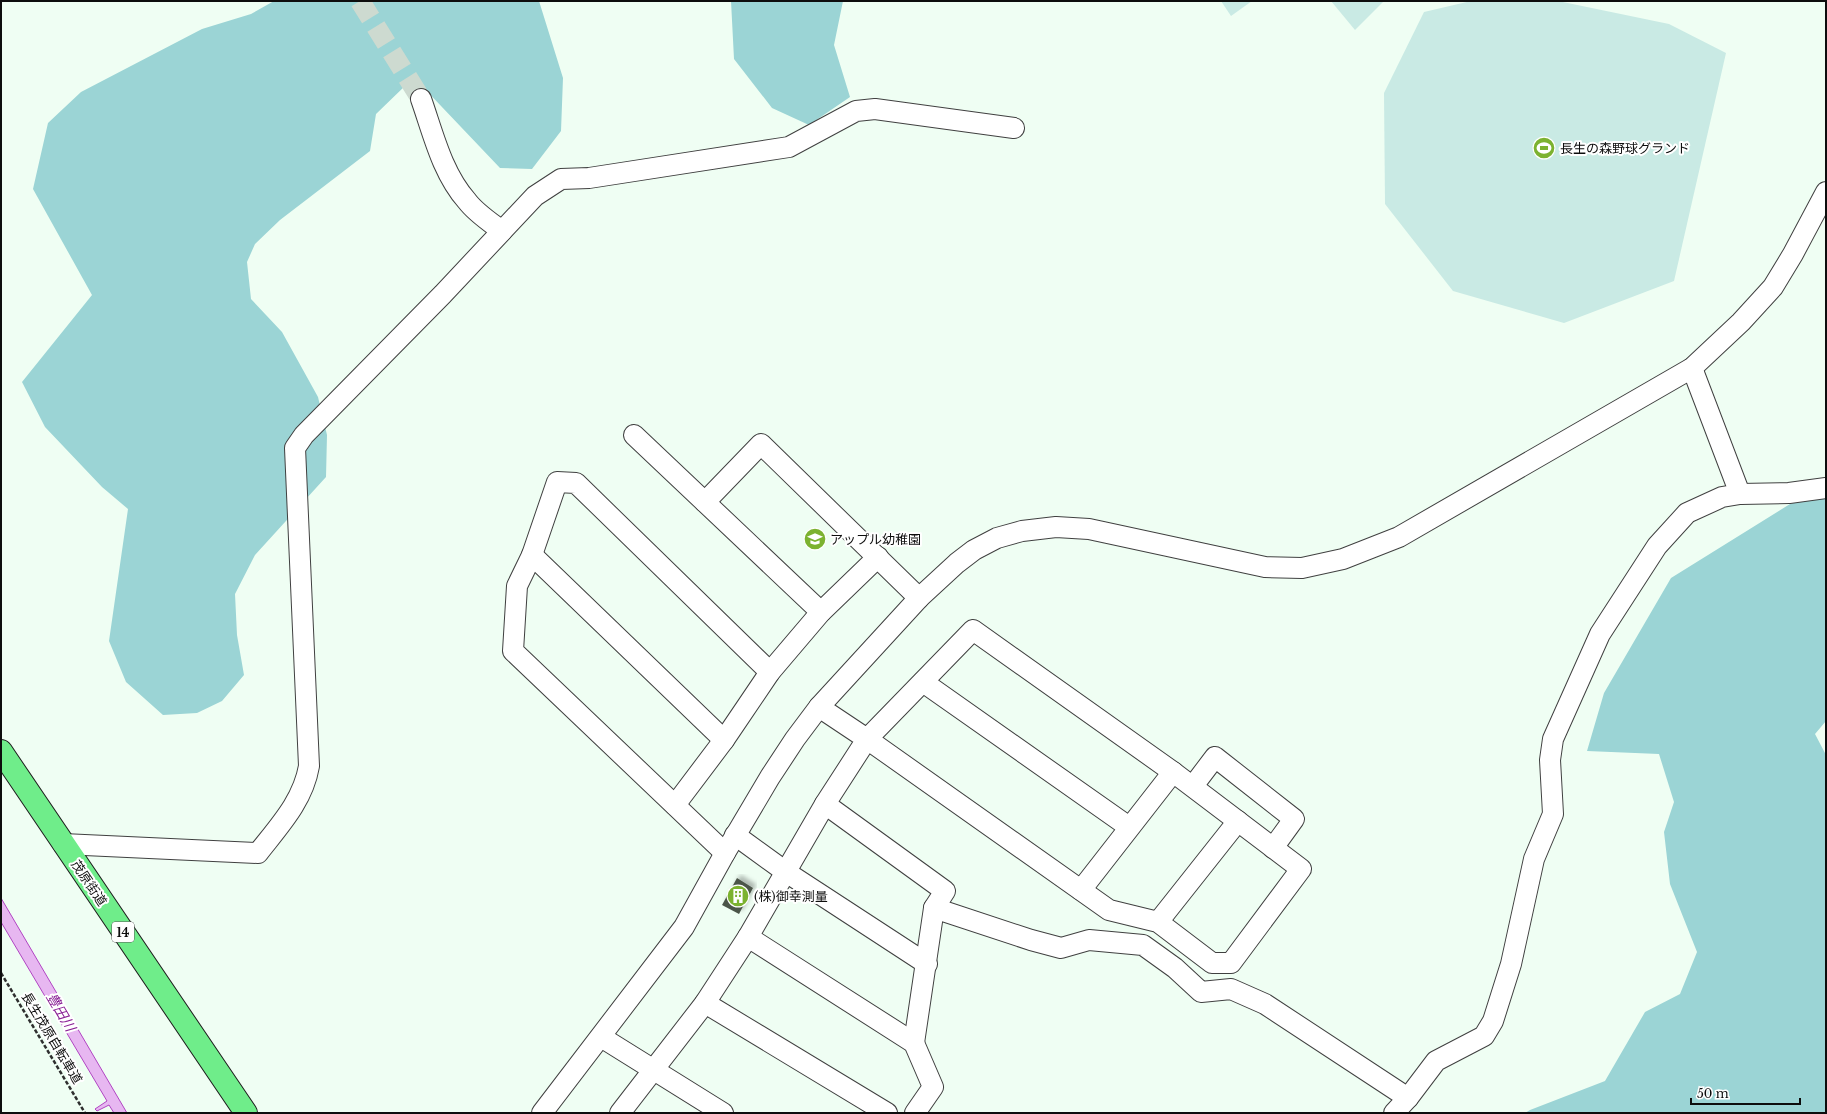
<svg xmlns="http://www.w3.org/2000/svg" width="1827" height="1114" font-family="'Libre Baskerville','Noto Sans JP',serif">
  <defs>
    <filter id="shadow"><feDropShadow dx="3.5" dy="-3.5" stdDeviation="2" flood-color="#0004"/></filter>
  </defs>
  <rect width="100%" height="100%" fill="#effef3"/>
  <!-- forest -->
  <g fill="#9bd4d5">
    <path d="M274,1h265l24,77 -2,53 -29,38 -32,-1 -78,-82 -16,-1 -30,29 -6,37 -90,69 -25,24 -8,18 4,37 31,33 36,65 9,38 -1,42 -71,78 -20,39 2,41 7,40 -22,26 -25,12 -34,2 -37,-33 -17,-41 19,-132 -26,-22 -57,-60 -23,-45 70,-87 -59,-106 15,-66 33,-31 121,-63 49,-15z"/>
    <path d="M731,1h112l-9,44 16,52 -41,28 -37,-17 -38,-49z"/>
    <path d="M1826,490v231l-11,13 11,21v358h-301l5,-3 75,-29 40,-69 35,-18 17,-42 -27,-68 -6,-52 10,-30 -15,-48 -72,-3 17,-58 67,-115 119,-74z"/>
  </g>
  <!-- pitch -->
  <g fill="#c9eae4">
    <path d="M1221,1h31l-21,15z"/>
    <path d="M1331,1h53l-29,29z"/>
    <path d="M1471,1h87l111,23 57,29 -52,228 -110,42 -111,-32 -68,-87 -1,-111 40,-81z"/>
  </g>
  <!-- water -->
  <path fill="#e7b7f1" stroke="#b044c2" d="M1,898l126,215h-13l-5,-8 -12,6 -2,-2 12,-8 -106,-179z"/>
  <!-- building -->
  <path fill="#4c554a" filter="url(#shadow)" d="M737,878l16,10 -14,26 -17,-9z"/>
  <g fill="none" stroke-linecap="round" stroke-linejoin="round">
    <!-- minor-tunnel -->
    <path stroke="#cddad0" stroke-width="20" stroke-dasharray="20 10" stroke-linecap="butt" d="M360,1l61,98"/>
    <!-- minor casing -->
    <g stroke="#404040" stroke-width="22">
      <g id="minor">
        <path d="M421,99c12,34 21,74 46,102 9,12 23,21 35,30"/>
        <path d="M1692,368l48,126"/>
        <path d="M634,435l187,177"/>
        <path d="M705,502l56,-58 158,154"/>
        <path d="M532,555l192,185"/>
        <path d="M923,682l206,145"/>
        <path d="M1193,786l22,-29 79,62 -21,29"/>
        <path d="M825,804l120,87 -11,17 -20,135"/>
        <path d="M675,805l49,-65 46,-68 51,-60 57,-55"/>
        <path d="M735,835l51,37 141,92"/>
        <path d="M63,844l195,9c21,-27 45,-52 51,-87l-14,-318 9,-13 139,-141 92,-98 26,-17 28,-1 200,-31 67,-36 19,-2 139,19"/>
        <path d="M725,853l-212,-202 4,-65 15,-31 25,-73 19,1 194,189"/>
        <path d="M1081,890l92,-118"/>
        <path d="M934,908l97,32 30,8 28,-8 54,5 32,23 26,24 30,-3 34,15 143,94"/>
        <path d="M1158,922l80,-101"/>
        <path d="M748,937l166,106 19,44 -18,26"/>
        <path d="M705,1003l182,110"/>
        <path d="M601,1037l122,76"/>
        <path d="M542,1113l142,-186 41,-74 45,-76 25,-38 24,-32 100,-109 38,-35 17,-13 23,-12 25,-7 34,-4 33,2 176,38 37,1 41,-9 56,-22 293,-169 49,-46 32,-35 20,-33 33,-62"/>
        <path d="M620,1113l85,-110 43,-66 77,-133 42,-65 106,-109 200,142 128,97 -70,94h-19l-54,-41 -49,-12 -242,-171 -48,-32"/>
        <path d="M1394,1113l14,-15 28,-37 48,-25 9,-15 18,-57 23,-105 19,-45 -3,-54 3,-21 47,-105 57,-88 30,-33 35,-16 18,-3 49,-1 37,-5"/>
      </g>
    </g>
    <!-- major casing -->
    <g stroke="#1e1e1e" stroke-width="24">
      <path id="major" d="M1,751l245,362"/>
    </g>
    <!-- path -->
    <path stroke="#2f2f2f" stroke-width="2.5" stroke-dasharray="4 2" stroke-linecap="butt" d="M1,973l84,140"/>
    <!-- minor -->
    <use href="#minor" stroke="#fff" stroke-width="20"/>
    <!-- major -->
    <use href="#major" stroke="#6fed8a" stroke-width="22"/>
  </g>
  <!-- icons -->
  <defs>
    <g id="stadium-disc" transform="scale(1.15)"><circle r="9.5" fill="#7cb230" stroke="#fff"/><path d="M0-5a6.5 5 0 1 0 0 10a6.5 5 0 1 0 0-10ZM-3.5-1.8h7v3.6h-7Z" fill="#fff"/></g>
    <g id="school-disc" transform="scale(1.15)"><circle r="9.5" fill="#7cb230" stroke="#fff"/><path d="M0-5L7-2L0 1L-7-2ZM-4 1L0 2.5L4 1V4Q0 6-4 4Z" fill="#fff"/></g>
    <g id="building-disc" transform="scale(1.15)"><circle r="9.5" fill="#7cb230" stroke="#fff"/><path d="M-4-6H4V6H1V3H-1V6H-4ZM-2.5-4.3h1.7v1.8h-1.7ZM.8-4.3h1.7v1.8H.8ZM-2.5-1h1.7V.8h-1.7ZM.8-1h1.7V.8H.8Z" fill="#fff"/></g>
  </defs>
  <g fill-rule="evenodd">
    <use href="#stadium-disc" x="1544" y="148"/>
    <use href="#school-disc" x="815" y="539"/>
    <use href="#building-disc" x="738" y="896"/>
  </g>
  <g text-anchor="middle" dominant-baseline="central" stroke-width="4" stroke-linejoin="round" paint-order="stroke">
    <!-- shield labels -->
    <rect fill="#fff" stroke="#565656" stroke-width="1" x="112" y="922" width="22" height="20" rx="3"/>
    <g font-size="12" font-weight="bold" fill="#0d0d0d">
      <text x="123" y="932">14</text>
    </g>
    <!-- poi labels -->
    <g font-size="13" fill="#0d0d0d" stroke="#fff" text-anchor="start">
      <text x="1560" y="148">長生の森野球グランド</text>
      <text x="830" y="539">アップル幼稚園</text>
      <text x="754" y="896">(株)御幸測量</text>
    </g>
    <!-- street labels -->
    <g font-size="13" fill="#0d0d0d" stroke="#fff">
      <text transform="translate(89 883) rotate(56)">茂原街道</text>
      <text transform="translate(52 1038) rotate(59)">長生茂原自転車道</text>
    </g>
    <!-- water labels -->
    <g font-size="14" font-style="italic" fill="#892095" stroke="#fff">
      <text transform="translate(61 1012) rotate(59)">豊田川</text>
    </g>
  </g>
  <!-- border -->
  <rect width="1827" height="1114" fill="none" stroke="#0d0d0d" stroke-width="4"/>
  <!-- scale -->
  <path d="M1691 1098v6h109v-6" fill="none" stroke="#0d0d0d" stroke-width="2"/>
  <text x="1697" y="1098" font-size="12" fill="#0d0d0d" stroke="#ffffff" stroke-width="3" paint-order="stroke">50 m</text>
</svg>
